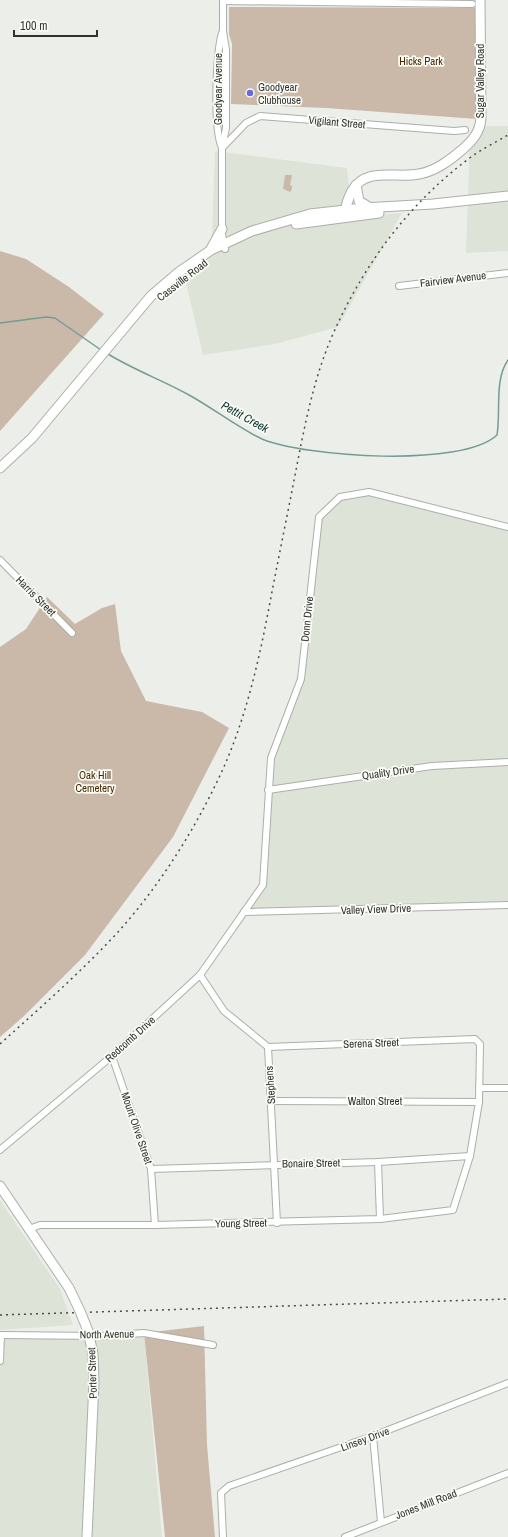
<svg xmlns="http://www.w3.org/2000/svg" width="508" height="1537" font-family="'Archivo Narrow',sans-serif">
  <rect width="100%" height="100%" fill="#ecefe9"/>
  <!-- built -->
  <g fill="#dee3d7">
    <path d="M476,126h32v125l-42,2 4,-117z"/>
    <path d="M215,151l132,17 5,49 50,-4 -64,114 -63,17 -72,11 -17,-72 4,-23 19,-13 3,-14z"/>
    <path d="M369,492l139,35v374l-262,8 14,-21 11,-130 30,-79 18,-162 21,-20z"/>
    <path d="M0,1200l60,89 13,36 -73,5z"/>
    <path d="M144,1333l18,204h-162v-202z"/>
  </g>
  <!-- green -->
  <g fill="#cab8a9">
    <path d="M229,7l248,1v111l-151,-11 -95,-4 1,-60 -3,-10z"/>
    <path d="M285,175h7l-2,10 2,1v3l-2,3 -7,-3z"/>
    <path d="M0,251l26,8 43,28 35,27 -104,117z"/>
    <path d="M47,597l28,27 27,-16 13,-4 6,47 25,50 56,11 27,16 -56,109 -88,118 -61,61 -24,21v-390l26,-18z"/>
    <path d="M204,1326l3,119 8,92h-50l-21,-204z"/>
  </g>
  <g fill="none" stroke-linecap="round" stroke-linejoin="round">
    <!-- stream -->
    <g stroke="#769b97" stroke-width="1.5">
      <path d="M0,323l46,-6 9,1 46,32"/>
      <path d="M108,354c26,16 54,26 81,41 24,13 49,33 73,44 43,18 200,29 235,-4 4,-24 -3,-55 11,-75"/>
    </g>
    <!-- street casing -->
    <g stroke="#acafa9" stroke-width="8">
      <g id="street">
        <path d="M223,0v31l3,19v78l-4,20v87l3,14"/>
        <path d="M223,1l249,3"/>
        <path d="M222,33c-6,21 -9,95 0,115"/>
        <path d="M222,148l24,-25 14,-7 194,15 11,-1"/>
        <path d="M399,286l109,-13"/>
        <path d="M0,560l72,73"/>
        <path d="M268,790l164,-24 76,-4"/>
        <path d="M244,912l264,-7"/>
        <path d="M200,975l24,36 44,36 9,176"/>
        <path d="M112,1056l39,113 4,56"/>
        <path d="M479,1088h29"/>
        <path d="M271,1101l208,1"/>
        <path d="M0,1150l112,-94 88,-81 63,-90 8,-127 30,-79 18,-162 21,-20 29,-5 139,35"/>
        <path d="M378,1162l2,57"/>
        <path d="M151,1169l227,-7 92,-6"/>
        <path d="M29,1229l11,-4h115l225,-6 73,-9 17,-54 9,-54 1,-58 -5,-5 -207,8"/>
        <path d="M0,1335l101,1 43,-3 69,12"/>
        <path d="M0,1361l1,-26"/>
        <path d="M373,1436l8,86"/>
        <path d="M223,1537l-2,-44 8,-7 144,-50 135,-53"/>
        <path d="M345,1537l163,-64"/>
      </g>
    </g>
    <!-- secondary casing -->
    <g stroke="#acafa9" stroke-width="11">
      <g id="secondary">
        <path d="M356,185l3,16 10,6"/>
        <path d="M346,215c-1,-9 2,-16 6,-24 14,-25 43,-12 67,-17 17,-3 31,-14 44,-25 10,-9 17,-17 18,-31l-1,-118"/>
        <path d="M296,224l83,-11"/>
        <path d="M211,249l11,-20"/>
        <path d="M0,468l32,-30 119,-142 28,-24 32,-22 41,-19 58,-17 53,-6 70,-4 75,-8"/>
        <path d="M0,1186l69,102"/>
        <path d="M87,1537l7,-155 -1,-28 -5,-23"/>
      </g>
    </g>
    <!-- street -->
    <use href="#street" stroke="#fff" stroke-width="6"/>
    <!-- secondary -->
    <use href="#secondary" stroke="#fff" stroke-width="9"/>
    <!-- rail -->
    <g stroke="#4a4c49" stroke-width="1.5" stroke-dasharray="2 4" stroke-linecap="butt">
      <path d="M0,1044c40,-36 81,-72 118,-112 43,-48 78,-104 105,-163 24,-54 37,-113 48,-172 8,-42 17,-85 25,-127 9,-46 18,-93 37,-136 31,-70 76,-131 138,-177 11,-8 25,-15 37,-22"/>
      <path d="M0,1315l508,-16"/>
    </g>
    <!-- secondary-bridge casing -->
    <g stroke="#acafa9" stroke-width="11" stroke-linecap="butt">
      <path id="secondary-bridge" d="M69,1288l11,23 8,20"/>
    </g>
    <!-- secondary-bridge -->
    <use href="#secondary-bridge" stroke="#fff" stroke-width="9"/>
  </g>
  <!-- markers -->
  <circle fill="#6768e1" stroke="#fafcf6" stroke-width="1.5" cx="250" cy="93" r="4"/>
  <g text-anchor="middle" dominant-baseline="central" stroke-width="3.5" stroke-linejoin="round" paint-order="stroke">
    <!-- park labels -->
    <g font-size="11" fill="#482700" stroke="#fafcf6">
      <text x="421" y="61">Hicks Park</text>
      <text x="95" y="775">Oak Hill<tspan x="95" dy="13">Cemetery</tspan></text>
    </g>
    <!-- street labels -->
    <g font-size="11" fill="#323331" stroke="#fafcf6">
      <text transform="translate(480 81) rotate(-90)">Sugar Valley Road</text>
      <text transform="translate(218 89) rotate(-90)">Goodyear Avenue</text>
      <text transform="translate(337 122) rotate(5)">Vigilant Street</text>
      <text transform="translate(453 279) rotate(-7)">Fairview Avenue</text>
      <text transform="translate(182 280) rotate(-38)">Cassville Road</text>
      <text transform="translate(36 596) rotate(45)">Harris Street</text>
      <text transform="translate(307 619) rotate(-84)">Donn Drive</text>
      <text transform="translate(388 772) rotate(-8)">Quality Drive</text>
      <text transform="translate(376 909) rotate(-2)">Valley View Drive</text>
      <text transform="translate(130 1039) rotate(-42)">Redcomb Drive</text>
      <text transform="translate(371 1043) rotate(-2)">Serena Street</text>
      <text transform="translate(270 1085) rotate(-94)">Stephens</text>
      <text x="375" y="1101">Walton Street</text>
      <text transform="translate(137 1128) rotate(71)">Mount Olive Street</text>
      <text transform="translate(311 1163) rotate(-1)">Bonaire Street</text>
      <text transform="translate(241 1223) rotate(-1)">Young Street</text>
      <text transform="translate(107 1334) rotate(-1)">North Avenue</text>
      <text transform="translate(92 1373) rotate(-92)">Porter Street</text>
      <text transform="translate(365 1439) rotate(-20)">Linsey Drive</text>
      <text transform="translate(426 1504) rotate(-21)">Jones Mill Road</text>
    </g>
    <!-- poi labels -->
    <g font-size="11" fill="#323331" stroke="#fafcf6" text-anchor="start">
      <text x="258" y="87">Goodyear<tspan x="258" dy="13">Clubhouse</tspan></text>
    </g>
    <!-- water labels -->
    <g font-size="12" font-style="italic" fill="#0b312e" stroke="#fafcf6">
      <text transform="translate(245 417) rotate(29)">Pettit Creek</text>
    </g>
  </g>
  <!-- scale -->
  <path d="M14 30v6h83v-6" fill="none" stroke="#323331" stroke-width="2"/>
  <text x="20" y="30" font-size="12" fill="#323331" stroke="#fafcf6" stroke-width="3" paint-order="stroke">100 m</text>
</svg>
